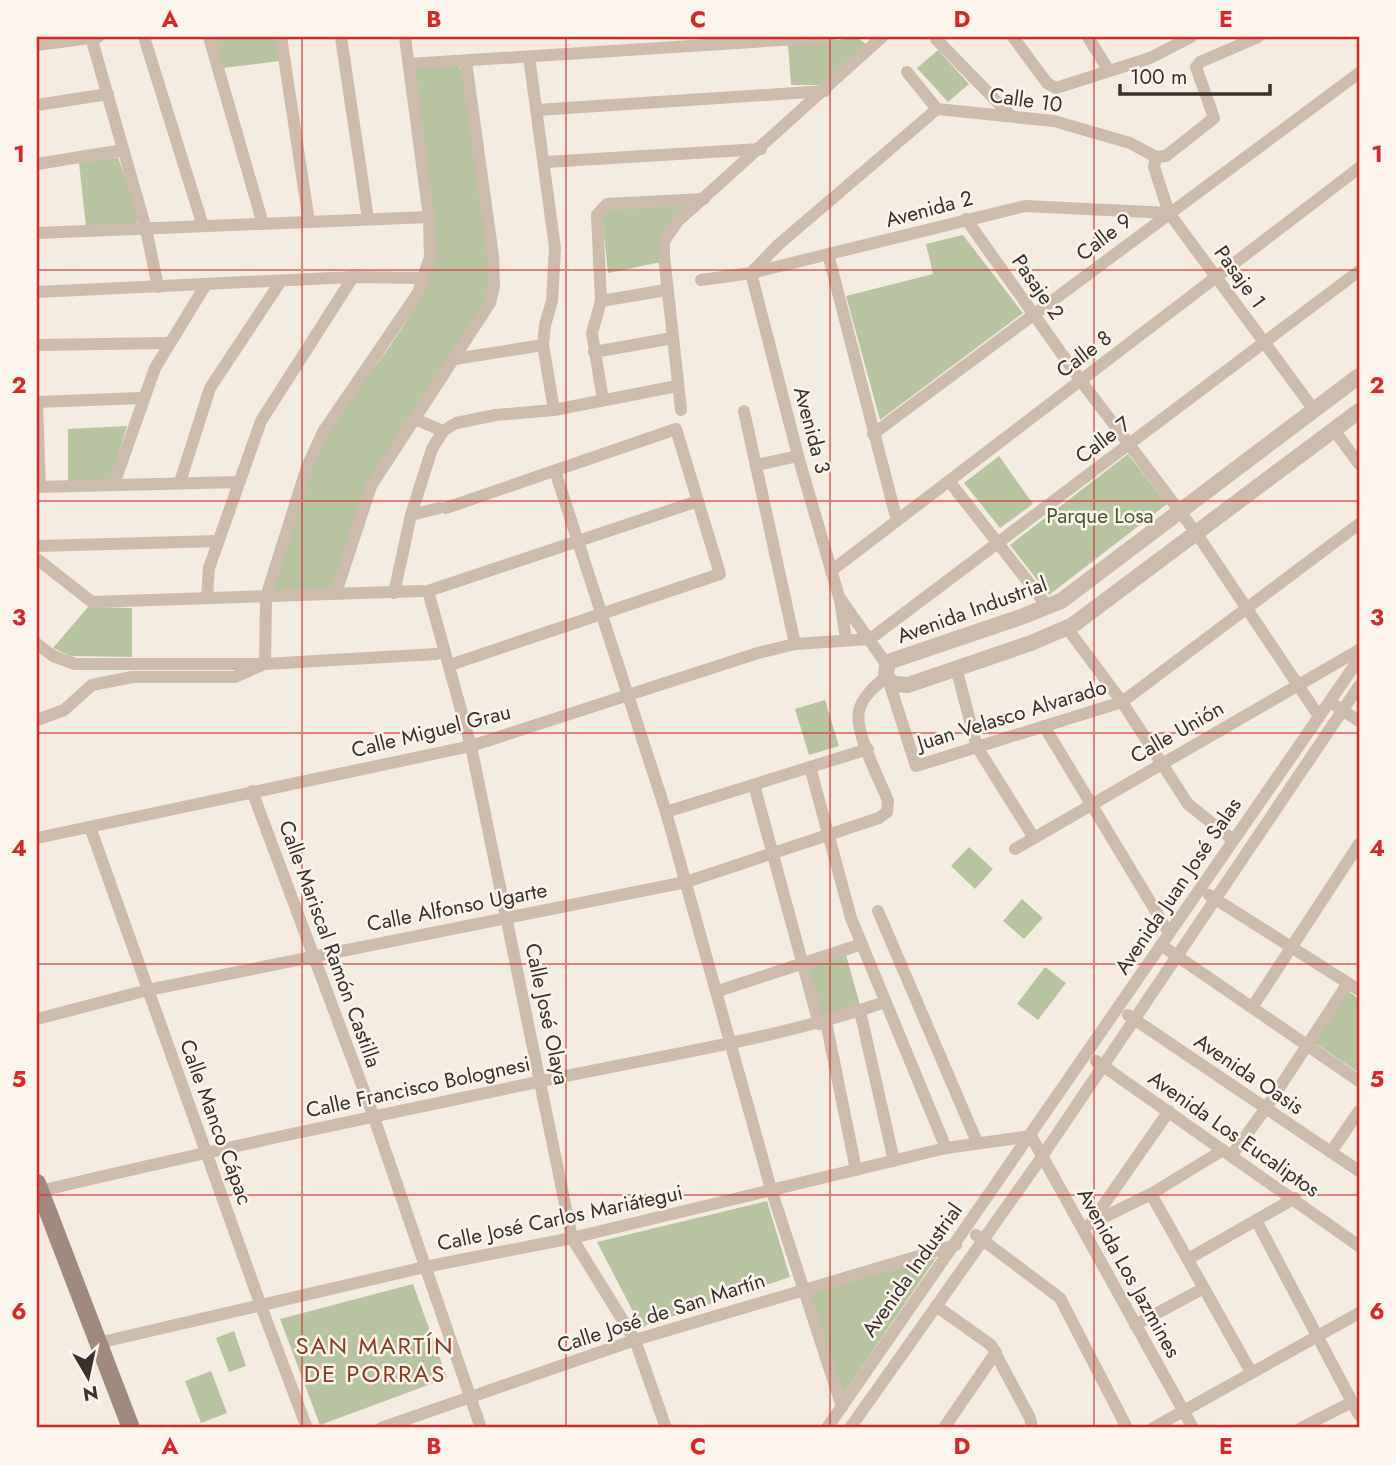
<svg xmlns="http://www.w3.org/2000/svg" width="1396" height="1465" font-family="Jost,sans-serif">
  <rect width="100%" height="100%" fill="#f4ebe1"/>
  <!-- green -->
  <g fill="#b8c4a0">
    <path d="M215,37h62l3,24 -57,7z"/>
    <path d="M858,38l8,6 -39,41h-36l-3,-41z"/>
    <path d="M938,50l31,34 -21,18 -31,-34z"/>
    <path d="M458,65l4,5 27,196v20l-7,23 -79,118 -70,162 -55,3 -4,-3c13,-42 25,-96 43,-134 34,-71 108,-131 118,-209l-20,-175 5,-4z"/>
    <path d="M118,157l21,62 -4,6 -49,2 -7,-64z"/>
    <path d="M688,205l-27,31v26l-53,11 -6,-59 3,-4z"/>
    <path d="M963,235l60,78 -143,107 -34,-124 87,-22 -7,-30z"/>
    <path d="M127,426l-16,52 -5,4 -38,1v-54z"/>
    <path d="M1128,454l39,50 -118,91 -39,-50z"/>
    <path d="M999,456l34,48 -33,24 -36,-45z"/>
    <path d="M88,607l44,1v49l-61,-1 -18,-8z"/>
    <path d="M825,700l14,46 -30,9 -14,-46z"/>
    <path d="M969,847l24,22 -18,20 -24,-23z"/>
    <path d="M1022,899l21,19 -19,21 -21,-18z"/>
    <path d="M846,955l14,50 -39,13 -13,-51z"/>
    <path d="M1045,967l21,16 -28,37 -21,-16z"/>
    <path d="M1348,991l11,8v74l-47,-32z"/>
    <path d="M767,1201l23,76 -149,50 -44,-85z"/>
    <path d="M936,1258l-94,138 -33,-104z"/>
    <path d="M413,1284l34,94 -127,47 -40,-106z"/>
    <path d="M234,1331l12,35 -17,6 -13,-34z"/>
    <path d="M211,1371l16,42 -26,10 -16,-42z"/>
  </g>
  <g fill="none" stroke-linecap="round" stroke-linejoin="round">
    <!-- minor -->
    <g stroke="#cdbbac" stroke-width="12">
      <path d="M91,37l55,192 12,58"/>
      <path d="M144,37l59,189"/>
      <path d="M209,37l54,187"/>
      <path d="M281,37l28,185"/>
      <path d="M341,37l27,182"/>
      <path d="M1013,37l34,46 9,5 94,-30 41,-21"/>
      <path d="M1088,37l21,34"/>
      <path d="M936,39l75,77"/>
      <path d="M37,45l61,-8"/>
      <path d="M529,57l26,191 -3,53 -7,24 -2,20 11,65"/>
      <path d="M409,64l421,-27"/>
      <path d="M907,72l30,37"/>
      <path d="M37,105l71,-11"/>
      <path d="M537,110l288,-19"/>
      <path d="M1156,157l-2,10 15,46 145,197"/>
      <path d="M545,162l216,-13"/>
      <path d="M37,164l86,-14"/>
      <path d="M966,219l115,162 116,153 121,181"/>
      <path d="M37,233l392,-16"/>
      <path d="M828,254l69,267"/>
      <path d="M701,280l50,-7 274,-67 144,7"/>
      <path d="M37,292l316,-15 71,1"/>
      <path d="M601,301l65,-11"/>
      <path d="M37,345l131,-2"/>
      <path d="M594,352l79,-14"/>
      <path d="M455,359l88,-14"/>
      <path d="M603,400l-11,-67 9,-32 -4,-86 10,-11 97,-5"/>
      <path d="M37,402l105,-4"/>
      <path d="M37,406l3,81"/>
      <path d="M681,410l-17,-154v-15l14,-20 204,-184"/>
      <path d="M744,411l51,233"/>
      <path d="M415,419l28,12"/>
      <path d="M1334,430l25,34"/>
      <path d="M873,434l486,-361"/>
      <path d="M757,465l41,-9"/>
      <path d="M555,471l111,341 105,377 71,218"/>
      <path d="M949,481l99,126"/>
      <path d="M180,482l30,-94 71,-107"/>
      <path d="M114,484l41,-116 50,-82"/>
      <path d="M37,487l202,-5"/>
      <path d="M446,508l230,-79 44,145 -270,91"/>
      <path d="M411,515l28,-7"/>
      <path d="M37,546l181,-5"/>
      <path d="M37,559l55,43 330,-11"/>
      <path d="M831,571l528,-403"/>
      <path d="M336,593l35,-107 119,-183 4,-17 -1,-30 -27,-194"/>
      <path d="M394,593l17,-78 21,-66 11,-18 13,-8 40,-8 58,-5 123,-24"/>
      <path d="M207,598l2,-30 52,-147 92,-144"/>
      <path d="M840,600l6,39"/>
      <path d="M1067,628l55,74 66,102 45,36"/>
      <path d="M870,639l489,-368"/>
      <path d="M37,644l16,12 22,8h190l171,-10"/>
      <path d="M265,664l1,-67 41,-130 16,-35 95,-139 12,-36 -1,-40 -24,-180"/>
      <path d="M887,665l-48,-68 -41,-141 -47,-183 27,-28 159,-136 117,12 76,22 26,14 10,-1 48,-38 -18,-51 4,-5 58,-25"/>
      <path d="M956,668l21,79 57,91"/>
      <path d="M889,682l27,84 206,-64 237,-178"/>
      <path d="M1336,706l23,15"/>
      <path d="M37,720l27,-10 28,-25 40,-8h103l27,-12"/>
      <path d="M1044,726l125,207"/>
      <path d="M810,767l41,151 95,230"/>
      <path d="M754,785l65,239"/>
      <path d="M252,791l121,324 108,313"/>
      <path d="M666,812l202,-63"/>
      <path d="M90,827l171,479 46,122"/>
      <path d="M37,838l434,-92 287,-93 37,-9 75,-5"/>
      <path d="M1015,849l344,-199"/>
      <path d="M1209,895l150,95"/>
      <path d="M878,911l99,231"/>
      <path d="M1161,945l198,136"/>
      <path d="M718,991l144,-47"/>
      <path d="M1253,1006l106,-162"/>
      <path d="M860,1011l34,150"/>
      <path d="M1128,1015l231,156"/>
      <path d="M37,1019l111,-29 538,-108 193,-64 8,-6 1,-11c-8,-21 -34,-69 -29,-90 3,-14 16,-25 27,-34"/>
      <path d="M826,1022l30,148"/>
      <path d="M1096,1061l263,185"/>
      <path d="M1031,1136l162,292"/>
      <path d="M1331,1152l28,-41"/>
      <path d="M1043,1155l316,-469"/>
      <path d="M1231,1156l35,-48 82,-125"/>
      <path d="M40,1191c176,-42 354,-79 531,-116 106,-22 212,-38 314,-73"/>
      <path d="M1151,1194l100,178"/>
      <path d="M1256,1220l103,195"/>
      <path d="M1091,1223l78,-112"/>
      <path d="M1090,1224l61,-30 72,-44"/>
      <path d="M976,1235l84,63 67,130"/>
      <path d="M1188,1259l107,-61"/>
      <path d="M936,1306l55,39 39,73 2,10"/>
      <path d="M1135,1325l69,-37"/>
      <path d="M98,1343l327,-76 147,-29 374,-90 85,-12"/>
      <path d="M381,1428l254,-88 321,-95"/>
      <path d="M666,1428l-31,-88 -63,-102 -101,-492 -43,-155 270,-90"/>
      <path d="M827,1428l532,-769"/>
      <path d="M850,1428l194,-274"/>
      <path d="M944,1428l52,-76"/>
      <path d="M1153,1428l206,-115"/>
      <path d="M1301,1428l51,-26"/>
    </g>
    <!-- tertiary -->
    <path stroke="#cdbbac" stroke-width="16" d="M1359,376l-298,225 -40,16 -130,44 -4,4 -1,12 7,7 15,1 123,-42 42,-18 286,-214"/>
    <!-- secondary -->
    <path stroke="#a18a7d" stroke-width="18" d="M37,1183l94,245"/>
  </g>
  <!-- grid -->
  <path fill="none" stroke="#d62828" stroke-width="2" stroke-opacity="0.55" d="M302,37v1391M566,37v1391M830,37v1391M1094,37v1391M37,270h1322M37,501h1322M37,733h1322M37,964h1322M37,1195h1322"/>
  <g text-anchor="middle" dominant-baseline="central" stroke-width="5" stroke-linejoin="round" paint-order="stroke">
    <!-- street labels -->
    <g font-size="21" fill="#3b302b" stroke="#fbf5ee">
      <text transform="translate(1026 100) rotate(8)">Calle 10</text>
      <text transform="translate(929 209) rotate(-15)">Avenida 2</text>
      <text transform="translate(1104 237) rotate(-37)">Calle 9</text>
      <text transform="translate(1240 277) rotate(54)">Pasaje 1</text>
      <text transform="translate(1038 287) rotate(55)">Pasaje 2</text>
      <text transform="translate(1084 354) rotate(-37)">Calle 8</text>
      <text transform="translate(812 430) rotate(75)">Avenida 3</text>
      <text transform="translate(1103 440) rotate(-37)">Calle 7</text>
      <text transform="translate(972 610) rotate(-20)">Avenida Industrial</text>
      <text transform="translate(1012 715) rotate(-17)">Juan Velasco Alvarado</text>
      <text transform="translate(431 731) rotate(-14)">Calle Miguel Grau</text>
      <text transform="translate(1177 732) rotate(-30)">Calle Unión</text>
      <text transform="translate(1178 886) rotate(-56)">Avenida Juan José Salas</text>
      <text transform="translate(457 907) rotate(-11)">Calle Alfonso Ugarte</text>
      <text transform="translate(330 944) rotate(70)">Calle Mariscal Ramón Castilla</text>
      <text transform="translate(547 1014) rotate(78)">Calle José Olaya</text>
      <text transform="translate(1249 1074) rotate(34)">Avenida Oasis</text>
      <text transform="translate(418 1087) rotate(-12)">Calle Francisco Bolognesi</text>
      <text transform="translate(216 1122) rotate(70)">Calle Manco Cápac</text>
      <text transform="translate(1234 1134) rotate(35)">Avenida Los Eucaliptos</text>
      <text transform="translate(560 1218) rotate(-12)">Calle José Carlos Mariátegui</text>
      <text transform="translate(912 1270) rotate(-55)">Avenida Industrial</text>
      <text transform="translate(1129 1273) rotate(61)">Avenida Los Jazmines</text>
      <text transform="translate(661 1313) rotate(-18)">Calle José de San Martín</text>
    </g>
    <!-- park labels -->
    <g font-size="21" fill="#4a5a2e" stroke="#fbf5ee">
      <text x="1100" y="516">Parque Losa</text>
    </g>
    <!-- quarter labels -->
    <g font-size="24" letter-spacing="2" fill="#8c3b22" stroke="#fbf5ee">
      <text x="375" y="1345">SAN MARTÍN<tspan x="375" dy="28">DE PORRAS</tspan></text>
    </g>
  </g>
  <!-- border -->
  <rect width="1396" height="1465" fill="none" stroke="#fbf5ee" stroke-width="77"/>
  <!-- north arrow -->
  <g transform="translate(88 1377) rotate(171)" stroke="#fbf5ee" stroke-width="5" paint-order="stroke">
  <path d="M0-5L12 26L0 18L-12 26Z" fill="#3b302b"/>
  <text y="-10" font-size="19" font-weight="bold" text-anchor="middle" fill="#3b302b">N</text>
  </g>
  <!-- scale -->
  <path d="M1120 84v10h150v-10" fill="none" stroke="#3b302b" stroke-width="3.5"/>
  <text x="1130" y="84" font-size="21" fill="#3b302b" stroke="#fbf5ee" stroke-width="5" paint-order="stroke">100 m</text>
  <rect x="38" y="38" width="1320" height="1388" fill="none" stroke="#d62828" stroke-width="2.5"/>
  <g font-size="23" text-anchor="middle" font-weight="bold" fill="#d62828">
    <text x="170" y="27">A</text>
    <text x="434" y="27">B</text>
    <text x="698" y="27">C</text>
    <text x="962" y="27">D</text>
    <text x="1226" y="27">E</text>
    <text x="19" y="162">1</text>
    <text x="1377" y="162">1</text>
    <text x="19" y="393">2</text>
    <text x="1377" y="393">2</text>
    <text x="19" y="625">3</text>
    <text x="1377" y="625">3</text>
    <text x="19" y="856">4</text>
    <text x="1377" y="856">4</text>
    <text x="19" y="1087">5</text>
    <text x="1377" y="1087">5</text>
    <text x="19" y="1319">6</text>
    <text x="1377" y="1319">6</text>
    <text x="170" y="1454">A</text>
    <text x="434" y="1454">B</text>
    <text x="698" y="1454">C</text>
    <text x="962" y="1454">D</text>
    <text x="1226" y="1454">E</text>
  </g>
</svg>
